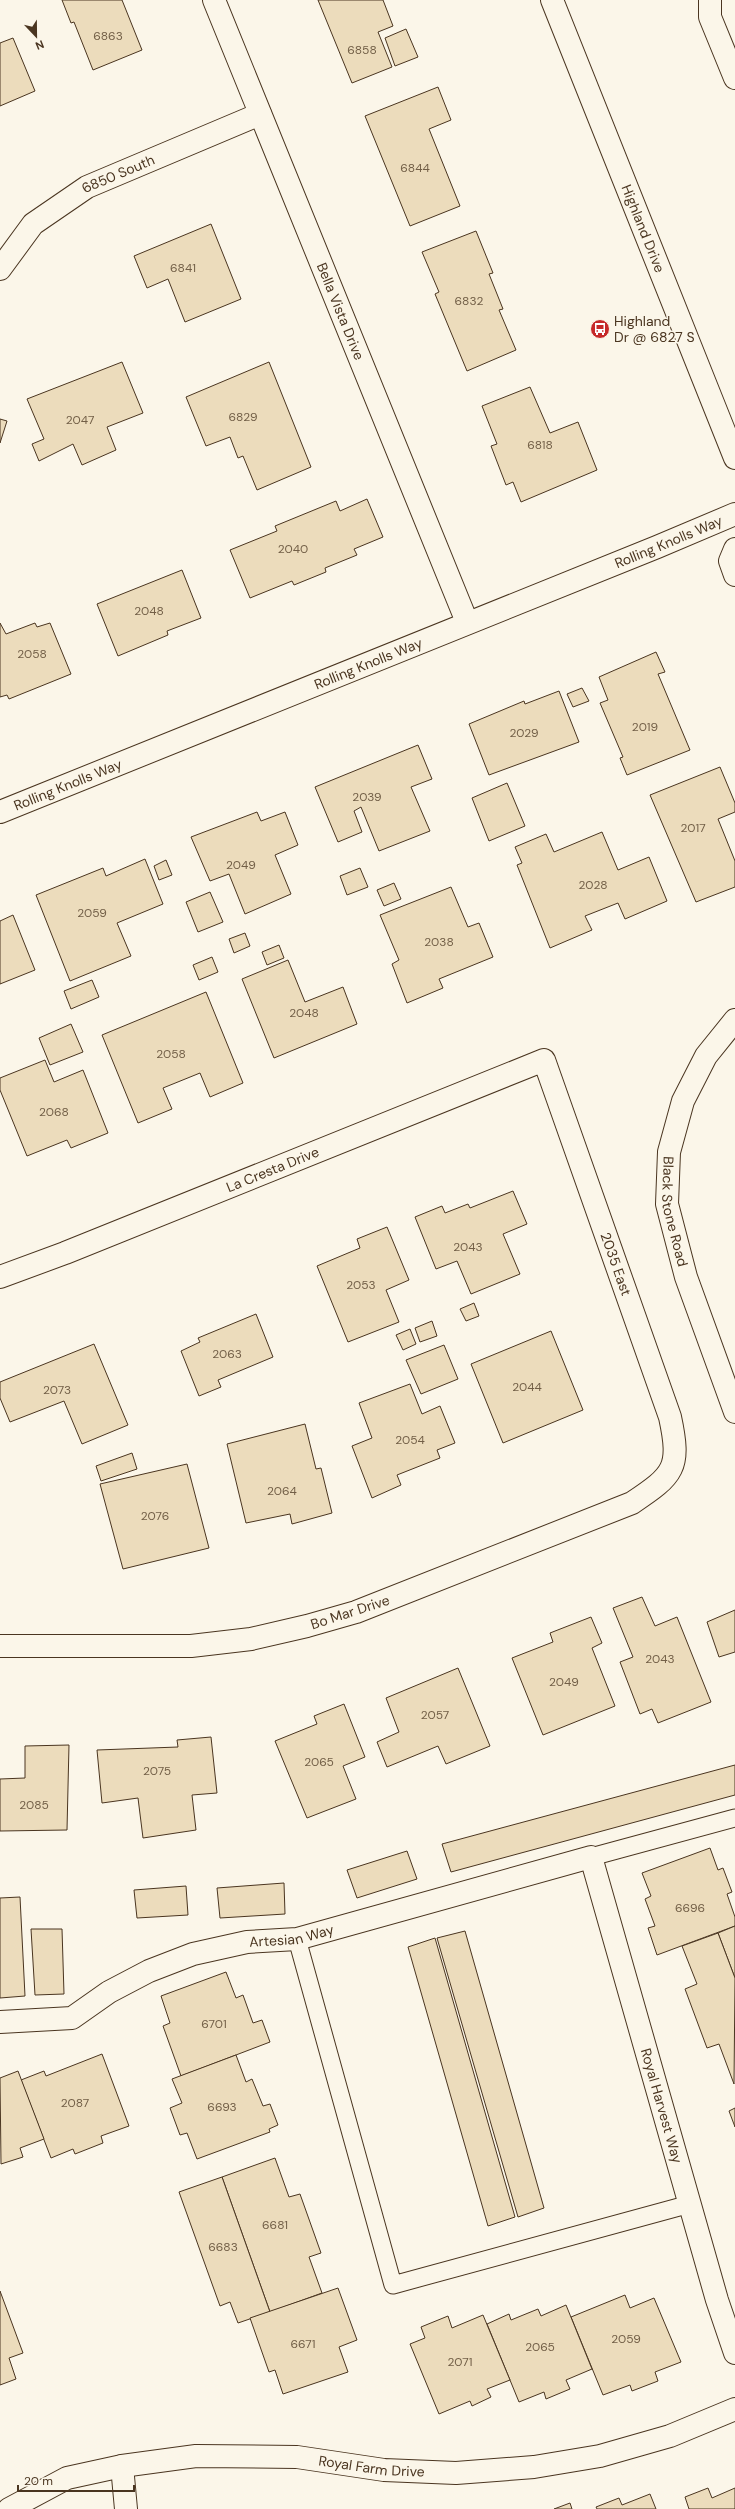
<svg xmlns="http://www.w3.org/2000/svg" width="735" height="2509" font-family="'DM Sans',sans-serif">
  <rect width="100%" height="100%" fill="#fbf6e9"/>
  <!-- building -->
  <g fill="#ecdcbc" stroke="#4a3520">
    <path d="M62,0h60l20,50 -49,20 -19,-48 -3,1z"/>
    <path d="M318,0h65l10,26 -15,6 14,35 -40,16z"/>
    <path d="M406,29l12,28 -23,9 -10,-28z"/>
    <path d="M13,38l22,53 -35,15v-63z"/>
    <path d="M438,87l13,33 -22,9 31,77 -50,20 -45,-110z"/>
    <path d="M211,224l30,75 -56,23 -17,-43 -21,9 -13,-32z"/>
    <path d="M476,231l17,42 -4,1 14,35 -4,1 17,40 -49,21 -32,-77 4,-2 -17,-40z"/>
    <path d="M122,362l21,51 -36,14 9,23 -34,15 -9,-21 -34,17 -7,-17 12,-5 -17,-40z"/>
    <path d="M269,362l42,105 -54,23 -14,-34 -5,2 -8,-21 -24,9 -20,-49z"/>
    <path d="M530,387l20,46 28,-11 19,48 -76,32 -8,-20 -7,3 -15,-39 6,-2 -15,-38z"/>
    <path d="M0,419l7,2 -7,22z"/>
    <path d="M367,499l16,38 -29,12 3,6 -32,13 1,4 -32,13 -2,-4 -42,17 -20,-48 47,-19 -2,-5 61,-25 4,10z"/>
    <path d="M182,570l19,48 -34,13 1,4 -50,21 -21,-52z"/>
    <path d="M0,623l6,11 29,-11 2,4 13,-4 21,51 -62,25 -2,-4 -7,2z"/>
    <path d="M656,652l9,20 -7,2 32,76 -63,25 -7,-17 3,-1 -23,-54 8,-3 -9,-23z"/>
    <path d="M582,688l7,13 -16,6 -6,-13z"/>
    <path d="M559,691l20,51 -90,33 -20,-51 55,-23 1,3z"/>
    <path d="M418,745l14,34 -21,8 19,44 -51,20 -18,-44 -7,4 8,21 -24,10 -23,-55z"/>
    <path d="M720,767l15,36v9l-17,7 17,42v26l-39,15 -46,-107z"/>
    <path d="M507,783l18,43 -36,15 -17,-43z"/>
    <path d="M257,812l4,9 24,-9 13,33 -23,10 16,39 -46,20 -16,-40 -19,7 -19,-44z"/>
    <path d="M602,832l16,38 31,-13 18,44 -42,18 -7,-16 -33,13 7,14 -42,18 -33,-83 5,-2 -7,-16 31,-13 8,18z"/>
    <path d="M145,859l18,45 -46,19 14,33 -61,25 -34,-86 67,-27 3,8z"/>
    <path d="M166,860l6,15 -13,5 -5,-14z"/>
    <path d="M360,868l8,19 -21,8 -7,-19z"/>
    <path d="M394,883l7,16 -17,7 -7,-16z"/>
    <path d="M451,887l17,40 11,-4 14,34 -54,22 4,9 -36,15 -15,-39 7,-4 -19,-45z"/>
    <path d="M210,892l13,30 -25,10 -12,-30z"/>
    <path d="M13,915l22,55 -35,14v-63z"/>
    <path d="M245,933l5,13 -16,7 -5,-14z"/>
    <path d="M279,945l5,13 -17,7 -5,-13z"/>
    <path d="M212,957l6,15 -19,8 -6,-15z"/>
    <path d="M288,960l17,42 38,-15 14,37 -83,34 -32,-79z"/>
    <path d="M92,980l7,17 -28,12 -7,-18z"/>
    <path d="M206,992l37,91 -33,14 -10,-24 -37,15 9,21 -34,14 -36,-88z"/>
    <path d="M71,1024l12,28 -33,13 -11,-27z"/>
    <path d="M45,1060l9,22 29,-12 25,63 -37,15 -4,-8 -40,16 -27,-66v-12z"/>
    <path d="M513,1191l14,33 -24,10 17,40 -49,20 -14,-33 -21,8 -21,-52 27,-11 3,7 23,-9 2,4z"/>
    <path d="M387,1227l22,53 -23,10 13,32 -51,20 -31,-76 43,-18 -3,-9z"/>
    <path d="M474,1303l5,13 -13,5 -6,-12z"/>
    <path d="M256,1314l17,43 -55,23 3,7 -22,9 -18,-45 19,-9 -2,-4z"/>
    <path d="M432,1321l5,15 -17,6 -5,-14z"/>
    <path d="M410,1329l6,15 -13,6 -7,-15z"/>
    <path d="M551,1331l32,79 -80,33 -32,-79z"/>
    <path d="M94,1344l34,81 -46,19 -18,-43 -54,21 -10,-24v-16z"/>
    <path d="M444,1345l14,34 -37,15 -15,-34z"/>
    <path d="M410,1384l12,30 18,-8 15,37 -18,7 3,8 -43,17 4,10 -29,13 -20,-52 20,-8 -13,-35z"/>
    <path d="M305,1424l11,45 5,-1 11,45 -40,11 -2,-10 -44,9 -19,-79z"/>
    <path d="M132,1453l5,16 -36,12 -5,-15z"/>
    <path d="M187,1464l22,84 -86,21 -23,-85z"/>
    <path d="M642,1597l13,29 22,-9 34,85 -53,21 -6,-14 -12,5 -20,-52 13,-5 -20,-49z"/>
    <path d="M735,1610v42l-16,5 -12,-35z"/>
    <path d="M591,1617l11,26 -10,5 23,58 -72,29 -31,-77 41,-16 -3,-9z"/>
    <path d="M458,1668l32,78 -44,18 -8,-18 -51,21 -10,-25 22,-10 -13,-34z"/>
    <path d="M344,1704l21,53 -22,9 13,33 -49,19 -32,-77 42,-17 -3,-8z"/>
    <path d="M211,1737l6,56 -25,2 4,35 -53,8 -5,-40 -36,5 -5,-53 81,-3 -1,-7z"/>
    <path d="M69,1745l-2,85 -67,1v-52l25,-1v-32z"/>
    <path d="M735,1765v30l-284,77 -9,-28z"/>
    <path d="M710,1848l8,22 5,-2 9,24 -5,2 8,23v9l-78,29 -9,-27 7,-2 -10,-27 6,-3 -9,-23z"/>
    <path d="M407,1851l10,28 -60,19 -10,-28z"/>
    <path d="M284,1883l1,31 -65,4 -3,-30z"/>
    <path d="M186,1886l2,29 -51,3 -3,-28z"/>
    <path d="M20,1897l5,99 -25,2v-100z"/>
    <path d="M735,1926v52l-17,-45z"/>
    <path d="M31,1929h31l2,65 -29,1z"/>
    <path d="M465,1931l79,277 -26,9 -81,-279z"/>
    <path d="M718,1933l17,45 -1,106 -15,-40 -12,4 -22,-59 12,-5 -15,-38z"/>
    <path d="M435,1938l80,279 -27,9 -80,-279z"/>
    <path d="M226,1972l10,26 7,-3 10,28 9,-3 8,22 -89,34 -18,-50 7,-3 -9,-27z"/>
    <path d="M102,2054l27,72 -28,10 2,7 -28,11 -2,-5 -22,9 -30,-78 23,-9 2,5z"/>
    <path d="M236,2055l10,27 6,-3 11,27 7,-2 8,21 -9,4 1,3 -73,27 -10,-26 -7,2 -10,-27 12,-5 -10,-24z"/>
    <path d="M18,2071l26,68 -24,9 3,9 -22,7 -1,-86z"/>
    <path d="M735,2108v19l-6,-16z"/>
    <path d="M275,2158l14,39 11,-3 21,59 -12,4 13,36 -52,19 -48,-135z"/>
    <path d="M222,2177l48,135 -32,11 -8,-21 -10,4 -41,-114z"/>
    <path d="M338,2288l19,52 -18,7 9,25 -65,22 -8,-24 -6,2 -19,-54z"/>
    <path d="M0,2291l23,62 -14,5 7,21 -16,6z"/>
    <path d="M625,2295l5,13 24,-10 27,64 -26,10 3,9 -26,10 -2,-6 -27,10 -32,-78z"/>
    <path d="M566,2305l26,64 -26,11 4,9 -24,10 -2,-7 -25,10 -32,-78 22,-10 2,6 27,-11 3,7z"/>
    <path d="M483,2315l27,65 -23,9 4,8 -19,9 -2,-5 -31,13 -29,-70 15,-6 -4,-11 27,-11 4,12z"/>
    <path d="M708,2488l4,10 23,-10v21h-46l-4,-12z"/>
    <path d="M650,2494l6,15h-59l-1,-2 23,-9 3,7z"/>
    <path d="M570,2503l2,6h-18z"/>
  </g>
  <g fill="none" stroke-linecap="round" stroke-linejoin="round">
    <!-- service casing -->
    <g stroke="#4a3520" stroke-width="19">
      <g id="service">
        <path d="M591,1857l144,-39"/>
        <path d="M297,1939l96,346 297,-81"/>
      </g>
    </g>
    <!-- minor casing -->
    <g stroke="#4a3520" stroke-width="24">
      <g id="minor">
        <path id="s1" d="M214,0l253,622"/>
        <path d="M710,0v17l25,61"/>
        <path id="s2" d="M0,269l33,-45 54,-37 173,-73"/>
        <path id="s3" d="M0,812l657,-265 78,-33"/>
        <path id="s4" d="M735,1020l-29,36 -23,45 -14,51 -2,52 19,73 49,135"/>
        <path id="s5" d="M0,1277l65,-24 479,-193 126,357c11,51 4,58 -38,86l-276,109 -49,14 -56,13 -60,7h-191"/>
        <path id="s6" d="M0,2022l72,-4 37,-26 40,-21 44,-17 54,-12 50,-3 294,-82 126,443 18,53"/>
        <path d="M122,2466l4,43"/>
        <path id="s7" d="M9,2509l58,-31 55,-12 74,-10 101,1 87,13 72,3 78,-6 66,-11 70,-20 65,-27"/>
      </g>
    </g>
    <!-- primary casing -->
    <g stroke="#4a3520" stroke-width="24">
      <g id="primary">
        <path id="s8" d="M552,0l183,458"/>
        <path d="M735,549l-5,12 5,14"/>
      </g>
    </g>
    <!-- service -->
    <use href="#service" stroke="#fbf6e9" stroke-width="17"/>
    <!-- minor -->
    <use href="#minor" stroke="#fbf6e9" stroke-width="22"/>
    <!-- primary -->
    <use href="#primary" stroke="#fbf6e9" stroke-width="22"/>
  </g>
  <!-- icons -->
  <defs>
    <g id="bus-disc" transform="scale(1)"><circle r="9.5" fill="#c62828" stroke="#fbf6e9"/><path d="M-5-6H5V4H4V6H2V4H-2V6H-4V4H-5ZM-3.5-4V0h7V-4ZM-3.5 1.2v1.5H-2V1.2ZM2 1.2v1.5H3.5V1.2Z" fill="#fff"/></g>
  </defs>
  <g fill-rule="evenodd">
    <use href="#bus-disc" x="600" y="329"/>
  </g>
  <g text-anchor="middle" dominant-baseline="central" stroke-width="3" stroke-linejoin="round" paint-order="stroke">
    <!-- number labels -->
    <g font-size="12" fill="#725f47">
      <text x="108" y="36">6863</text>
      <text x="362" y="50">6858</text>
      <text x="415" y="168">6844</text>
      <text x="183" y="268">6841</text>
      <text x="469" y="301">6832</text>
      <text x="243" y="417">6829</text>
      <text x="80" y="420">2047</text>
      <text x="540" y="445">6818</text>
      <text x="293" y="549">2040</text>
      <text x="149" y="611">2048</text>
      <text x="32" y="654">2058</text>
      <text x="645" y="727">2019</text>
      <text x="524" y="733">2029</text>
      <text x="367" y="797">2039</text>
      <text x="693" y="828">2017</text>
      <text x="241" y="865">2049</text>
      <text x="593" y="885">2028</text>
      <text x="92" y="913">2059</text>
      <text x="439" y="942">2038</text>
      <text x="304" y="1013">2048</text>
      <text x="171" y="1054">2058</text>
      <text x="54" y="1112">2068</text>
      <text x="468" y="1247">2043</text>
      <text x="361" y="1285">2053</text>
      <text x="227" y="1354">2063</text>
      <text x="527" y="1387">2044</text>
      <text x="57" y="1390">2073</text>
      <text x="410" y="1440">2054</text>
      <text x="282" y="1491">2064</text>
      <text x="155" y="1516">2076</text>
      <text x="660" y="1659">2043</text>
      <text x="564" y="1682">2049</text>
      <text x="435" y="1715">2057</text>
      <text x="319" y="1762">2065</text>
      <text x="157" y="1771">2075</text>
      <text x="34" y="1805">2085</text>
      <text x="690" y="1908">6696</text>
      <text x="214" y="2024">6701</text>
      <text x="75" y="2103">2087</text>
      <text x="222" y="2107">6693</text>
      <text x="275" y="2225">6681</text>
      <text x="223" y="2247">6683</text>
      <text x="626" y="2339">2059</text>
      <text x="303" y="2344">6671</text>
      <text x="540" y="2347">2065</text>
      <text x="460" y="2362">2071</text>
    </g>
    <!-- street labels -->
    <g font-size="14" fill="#4a3520" stroke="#fbf6e9">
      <text stroke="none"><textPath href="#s2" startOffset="155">6850 South</textPath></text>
      <text stroke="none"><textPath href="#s8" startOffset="246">Highland Drive</textPath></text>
      <text stroke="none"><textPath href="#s1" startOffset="336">Bella Vista Drive</textPath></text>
      <text stroke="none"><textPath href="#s3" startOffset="721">Rolling Knolls Way</textPath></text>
      <text stroke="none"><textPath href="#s3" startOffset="397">Rolling Knolls Way</textPath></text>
      <text stroke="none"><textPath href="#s3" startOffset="73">Rolling Knolls Way</textPath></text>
      <text stroke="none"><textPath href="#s5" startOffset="293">La Cresta Drive</textPath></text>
      <text stroke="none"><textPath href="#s4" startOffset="210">Black Stone Road</textPath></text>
      <text stroke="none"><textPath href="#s5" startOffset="802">2035 East</textPath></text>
      <text transform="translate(350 1612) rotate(-18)">Bo Mar Drive</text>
      <text stroke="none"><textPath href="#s6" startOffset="310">Artesian Way</textPath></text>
      <text stroke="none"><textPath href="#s6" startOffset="879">Royal Harvest Way</textPath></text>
      <text stroke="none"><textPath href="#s7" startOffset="373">Royal Farm Drive</textPath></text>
    </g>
    <!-- poi labels -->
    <g font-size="14" fill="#4a3520" stroke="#fbf6e9" text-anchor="start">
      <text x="614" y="321">Highland<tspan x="614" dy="16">Dr @ 6827 S</tspan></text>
    </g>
  </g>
  <!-- north arrow -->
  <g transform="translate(36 36) rotate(158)" stroke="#fbf6e9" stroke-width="3" paint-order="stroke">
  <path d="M0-3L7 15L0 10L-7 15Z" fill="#4a3520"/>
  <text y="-6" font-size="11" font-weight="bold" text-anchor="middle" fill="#4a3520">N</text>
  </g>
  <!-- scale -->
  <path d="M18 2485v6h116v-6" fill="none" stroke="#4a3520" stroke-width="2"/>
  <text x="24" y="2485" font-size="12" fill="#4a3520" stroke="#fbf6e9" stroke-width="3" paint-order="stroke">20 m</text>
</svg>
